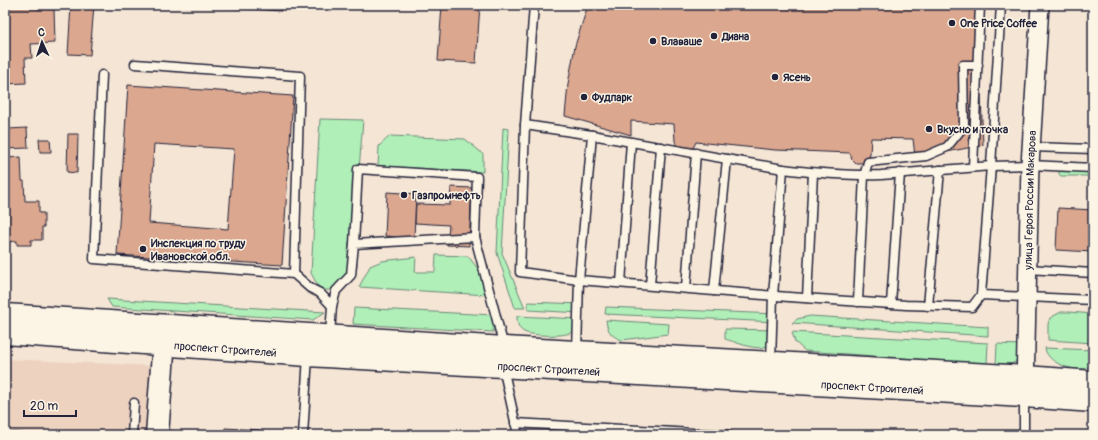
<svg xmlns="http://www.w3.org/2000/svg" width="1098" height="440" font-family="Pangolin,sans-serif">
  <rect width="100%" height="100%" fill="#f5e5d4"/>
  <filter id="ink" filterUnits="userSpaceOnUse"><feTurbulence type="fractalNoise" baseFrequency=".025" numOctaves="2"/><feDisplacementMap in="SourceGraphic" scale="8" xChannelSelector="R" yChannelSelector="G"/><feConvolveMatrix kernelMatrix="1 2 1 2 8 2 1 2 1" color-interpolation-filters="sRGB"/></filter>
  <g filter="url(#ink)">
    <!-- built -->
    <path fill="#edd2bf" d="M5,359l150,7 -5,69h-145z"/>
    <!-- green -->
    <g fill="#b0efb7" stroke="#698879">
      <path d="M320,119l43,1 -12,151 -14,19h-17l-9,-17z"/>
      <path d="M503,128l6,1 -7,124 23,55h-10l-18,-55z"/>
      <path d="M390,136l75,3 18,15v18l-105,-6 1,-20z"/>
      <path d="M1093,169v7h-32l-2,-2v-4z"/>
      <path d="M436,255l32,1 11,14 8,25 -128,-8 11,-21 12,-5 34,-4 -1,15h20z"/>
      <path d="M107,299l218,13 -12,8 -201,-13z"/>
      <path d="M528,302l53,2 -1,9 -52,-3z"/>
      <path d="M606,307l171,7 -1,8 -171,-8z"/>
      <path d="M354,308l140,7 -1,17 -140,-8z"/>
      <path d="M1061,312h8l24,2v29l-45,-3v-16l2,-6z"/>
      <path d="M517,316l63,3c-2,5 -4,9 -8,13 -8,5 -39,4 -48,0 -6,-3 -7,-10 -7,-16z"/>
      <path d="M810,316l178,11v9l-196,-13 5,-4z"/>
      <path d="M606,320l63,4 -1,10 -46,6c-10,-3 -15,-9 -16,-20z"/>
      <path d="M725,329l51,1c-3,30 -33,14 -51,9z"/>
      <path d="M792,332l196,11 -1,21 -182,-13 -10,-9z"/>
      <path d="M997,344l23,1 -4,17 -6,2h-14z"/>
      <path d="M1045,348l48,2c0,3 1,9 0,12 -6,15 -46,4 -48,-14z"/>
    </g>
    <!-- building -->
    <g fill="#dba78f" stroke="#22223b" fill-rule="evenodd">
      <path d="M38,5v4h16l1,34 -24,1 1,14h-7l1,25 -21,1v-78z"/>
      <path d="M71,5h23l-4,50 -22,-1z"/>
      <path d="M188,5h93v6z"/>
      <path d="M442,5h38l-4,58 -38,-2z"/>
      <path d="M588,5h388l-1,22 5,43 3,75 -31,6 -37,5 -2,-17 -42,-1 -1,16 -2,6 -6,3h-6l-4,-4 -2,-6 -75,-3 -79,-8 -3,6 -5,2h-6l-5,-4 -2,-5 -1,-17 -43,-3v14l-66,-19 3,-32 7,-38z"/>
      <path d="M128,85l165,11 -11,169 -165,-10zM154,144l80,5 -6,80 -79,-6z"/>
      <path d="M5,123h3v6l19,-1 1,20 -23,1z"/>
      <path d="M68,134h10l-1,39 -10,-1z"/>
      <path d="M39,139h11l1,13h-11z"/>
      <path d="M21,157l1,24h2l1,20h14v12h5v14h-2v13h-11v5h-14v-4l-12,1v-84z"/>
      <path d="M451,187l21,1 -3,58 -22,-1 2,-20 -34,-2 1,-19 34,1z"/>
      <path d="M387,192l29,2 -2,44 -29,-2z"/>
      <path d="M1058,208l35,2v42l-37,-2z"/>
      <path d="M225,428l35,2v5h-36z"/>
      <path d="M5,432l42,3h-42z"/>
    </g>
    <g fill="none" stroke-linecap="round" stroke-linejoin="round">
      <!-- lane casing -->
      <g stroke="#22223b" stroke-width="11">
        <g id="lane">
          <path d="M534,5l-9,120 -5,147 59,8 210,17 117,8 66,2 9,-12 112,5"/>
          <path d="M135,64l165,12 -6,198"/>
          <path d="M102,75l-8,184 200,15 16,14 10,5 12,13"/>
          <path d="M525,125l67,10 191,34c33,4 65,7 98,6l110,-9 39,-1 63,3"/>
          <path d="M1031,147l62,2"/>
          <path d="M973,167l7,-162"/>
          <path d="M354,244l4,-75 119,8 -2,60"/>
          <path d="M1028,269l65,4"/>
          <path d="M621,283l10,-141"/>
          <path d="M650,285l11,-138"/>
          <path d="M686,288l10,-135"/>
          <path d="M714,291l13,-132"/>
          <path d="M981,295l10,-129 10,-161"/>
          <path d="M807,298l6,-125"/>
          <path d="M858,302l6,-126 4,-14 58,-6 21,-9 17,-21 -1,-61h15"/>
          <path d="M891,304l9,-131"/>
          <path d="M928,306l12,-136"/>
          <path d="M330,336l2,-30 4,-15 15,-16 3,-31 121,-7 29,110"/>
          <path d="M577,351l2,-71 13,-145"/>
          <path d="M771,362l2,-66 10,-127"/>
          <path d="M503,367l15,68"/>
          <path d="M1024,396v39"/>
          <path d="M515,423l213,12"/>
          <path d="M132,435l2,-32"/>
          <path d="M303,435l5,-79"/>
        </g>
      </g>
      <!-- street casing -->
      <g stroke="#22223b" stroke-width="20">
        <g id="street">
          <path id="s1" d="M1025,388l5,-223 10,-160"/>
        </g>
      </g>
      <!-- secondary casing -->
      <g stroke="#22223b" stroke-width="25">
        <path id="secondary" d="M157,435l8,-109"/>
      </g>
      <!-- primary casing -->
      <g stroke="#22223b" stroke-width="25">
        <g id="primary">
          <path d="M5,315l499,33 521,29 68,5"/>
          <path id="s2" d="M5,333l303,22 716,41 69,5"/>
        </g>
      </g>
      <!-- lane -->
      <use href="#lane" stroke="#fcf5e5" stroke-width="8"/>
      <!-- street -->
      <use href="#street" stroke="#fcf5e5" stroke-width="17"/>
      <!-- secondary -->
      <use href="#secondary" stroke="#fcf5e5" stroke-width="22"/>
      <!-- primary -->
      <use href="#primary" stroke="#fcf5e5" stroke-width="22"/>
    </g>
  </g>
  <!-- markers -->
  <g fill="#22223b" stroke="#fcf5e5" stroke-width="1.5">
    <circle cx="952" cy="23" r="4"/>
    <circle cx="714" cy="36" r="4"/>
    <circle cx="653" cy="41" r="4"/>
    <circle cx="775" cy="77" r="4"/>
    <circle cx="584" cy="97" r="4"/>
    <circle cx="929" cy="129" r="4"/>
    <circle cx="404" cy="195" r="4"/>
    <circle cx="143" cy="249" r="4"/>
  </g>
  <g text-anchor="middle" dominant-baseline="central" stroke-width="3" stroke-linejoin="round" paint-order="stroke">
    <!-- poi labels -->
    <g font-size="11" font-weight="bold" fill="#22223b" stroke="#fcf5e5" text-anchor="start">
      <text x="960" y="23">One Price Coffee</text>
      <text x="722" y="36">Диана</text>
      <text x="661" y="41">Влаваше</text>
      <text x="783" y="77">Ясень</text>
      <text x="592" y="97">Фудпарк</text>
      <text x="937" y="129">Вкусно и точка</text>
      <text x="412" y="195">Газпромнефть</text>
      <text x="151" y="243">Инспекция по труду<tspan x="151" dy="13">Ивановской обл.</tspan></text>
    </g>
    <!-- street labels -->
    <g font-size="11" fill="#22223b" stroke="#fcf5e5">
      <text stroke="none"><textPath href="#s1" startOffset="188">улица Героя России Макарова</textPath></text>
      <text stroke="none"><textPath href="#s2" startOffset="221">проспект Строителей</textPath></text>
      <text stroke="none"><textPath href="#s2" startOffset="545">проспект Строителей</textPath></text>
      <text stroke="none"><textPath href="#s2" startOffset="869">проспект Строителей</textPath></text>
    </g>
  </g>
  <!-- margin -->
  <rect width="1098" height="440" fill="none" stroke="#fcf5e5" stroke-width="20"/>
  <rect x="10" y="10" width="1078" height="420" fill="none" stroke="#22223b" stroke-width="1.5" filter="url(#ink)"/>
  <!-- north arrow -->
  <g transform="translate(42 42) rotate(357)" stroke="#fcf5e5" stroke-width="3" paint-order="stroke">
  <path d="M0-3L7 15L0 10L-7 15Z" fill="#22223b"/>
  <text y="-6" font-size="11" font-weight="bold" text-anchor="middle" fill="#22223b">С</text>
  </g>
  <!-- scale -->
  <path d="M24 410v6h52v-6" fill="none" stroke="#22223b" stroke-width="2"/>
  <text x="30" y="410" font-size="12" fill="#22223b" stroke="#fcf5e5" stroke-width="3" paint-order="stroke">20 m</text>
</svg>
